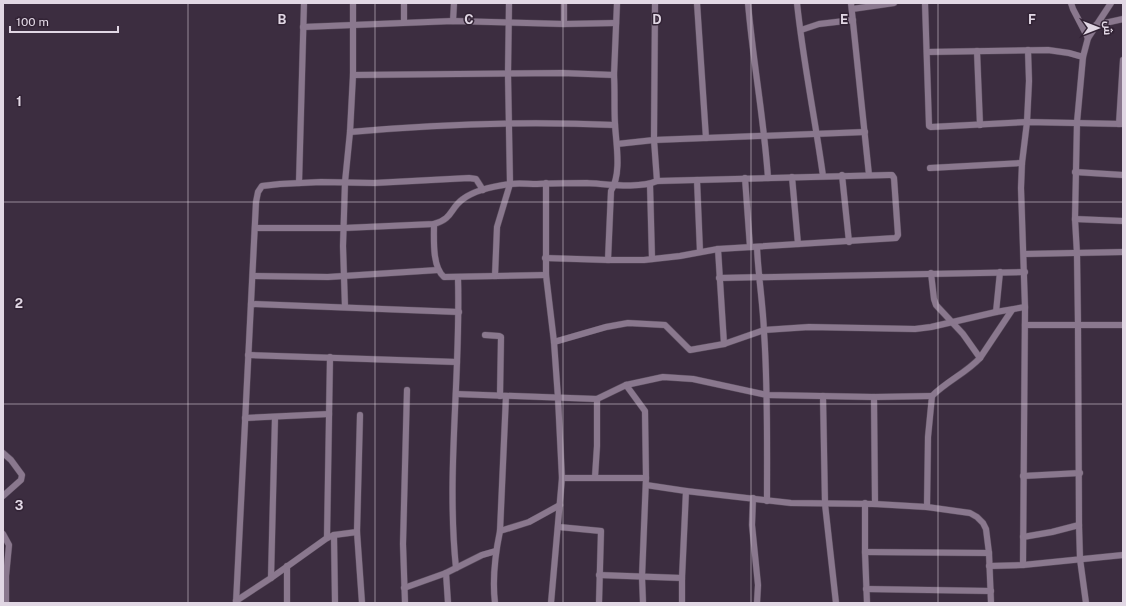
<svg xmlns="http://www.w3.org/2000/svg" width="1126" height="606" font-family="'Public Sans',Cairo,sans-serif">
  <rect width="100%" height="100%" fill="#3c2d40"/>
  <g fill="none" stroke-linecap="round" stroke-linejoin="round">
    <!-- minor casing -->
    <g stroke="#584b5b" stroke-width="7">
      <g id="minor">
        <path d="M404,3v19"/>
        <path d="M655,3l-1,137 3,41"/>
        <path d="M697,3l9,135"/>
        <path d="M748,3c5,59 16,116 20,175"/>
        <path d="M797,3c6,58 18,115 26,173"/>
        <path d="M851,3l18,172"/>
        <path d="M925,3l4,123 2,1 96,-5 96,2"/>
        <path d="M1071,3l2,6 15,29"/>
        <path d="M852,9l42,-6"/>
        <path d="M453,21l1,-18"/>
        <path d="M564,24v-21"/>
        <path d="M1096,25l27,-6"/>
        <path d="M303,27l150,-6 111,3 52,-1"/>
        <path d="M801,30l18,-6 34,-4"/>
        <path d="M977,51l3,74"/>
        <path d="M927,52l121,-2 21,3 14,4"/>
        <path d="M353,75l209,-2 52,2 3,-72"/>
        <path d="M1119,124l4,-64"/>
        <path d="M350,132c88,-8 177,-11 265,-7"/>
        <path d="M617,144l37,-4 211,-8"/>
        <path d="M930,168l92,-5"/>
        <path d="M1075,172l48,3"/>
        <path d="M842,175l7,67"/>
        <path d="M792,177l6,67"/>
        <path d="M745,178l5,69"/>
        <path d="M697,180l3,72"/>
        <path d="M299,183l5,-180"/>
        <path d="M546,183v92l8,67 4,56 4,80 -11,125"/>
        <path d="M650,184l2,75"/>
        <path d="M1075,219l48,2"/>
        <path d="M434,224c0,15 -2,43 10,53l102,-2"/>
        <path d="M255,228h89l90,-4c19,-5 16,-16 29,-25 12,-9 32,-13 47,-15 9,-1 18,0 27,0 17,-1 33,-1 50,-1 20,1 52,6 70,-2l232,-6h3l2,3 4,57 -2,3 -178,11 -38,7 -36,4h-36l-63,-2"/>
        <path d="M757,247c1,28 6,56 7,85 4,56 3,112 3,169"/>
        <path d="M718,249l6,95"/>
        <path d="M1024,254l99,-2"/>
        <path d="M608,260l3,-69c11,-18 5,-47 4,-67 -1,-16 0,-33 -1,-49"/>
        <path d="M931,273l3,26 2,6 27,29 17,24"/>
        <path d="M253,276l75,1 110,-7"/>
        <path d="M495,276l2,-49 13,-43 -2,-110 1,-71"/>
        <path d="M719,278l306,-6"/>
        <path d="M251,304l208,8"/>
        <path d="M345,307l-2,-61 2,-64 5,-50 3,-57v-72"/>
        <path d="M996,312l4,-40"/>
        <path d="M1025,325h98"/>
        <path d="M485,335l14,1 2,1 -1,59"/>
        <path d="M554,342l52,-15 22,-4 37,2 25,25 34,-6 40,-14 45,-3 106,2 16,-2 65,-15 29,-5"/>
        <path d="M248,355l209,7"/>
        <path d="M626,385l19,26 1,67 -4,99 1,26"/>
        <path d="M456,394l141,5 29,-14 37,-8 30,2 74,16 107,2 58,-1"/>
        <path d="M823,396l2,108 11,99"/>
        <path d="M874,397l1,107"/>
        <path d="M360,415l-3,117 5,71"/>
        <path d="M245,418l84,-4"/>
        <path d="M3,453l8,7 11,15 -1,5 -18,16"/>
        <path d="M1023,476l57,-3"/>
        <path d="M595,477l2,-31v-47"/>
        <path d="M562,478h84"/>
        <path d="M646,485l40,6 105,12 84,1 52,3 43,6 7,4 6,6 3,6 3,24 2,50"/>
        <path d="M753,498l-1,27 6,60 -1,18"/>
        <path d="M865,503v49l2,51"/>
        <path d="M927,507l1,-70 4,-41c15,-15 34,-23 48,-38l32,-48"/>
        <path d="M559,527l42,4 -2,72"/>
        <path d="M500,531l29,-9 31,-17"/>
        <path d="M3,534l6,11 -3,31v27"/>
        <path d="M334,535l1,68"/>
        <path d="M1023,537l29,-5 27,-7"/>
        <path d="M327,538l3,-181"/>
        <path d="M865,552l124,1"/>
        <path d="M1023,565l2,-258 -4,-119 1,-25 5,-41 2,-41 -1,-31"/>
        <path d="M989,566l34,-1 100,-10"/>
        <path d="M456,568c-10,-96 5,-194 2,-290"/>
        <path d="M446,573l2,30"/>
        <path d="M599,575l83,3"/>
        <path d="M271,578l4,-161"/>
        <path d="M404,588l42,-15 36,-18 14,-4"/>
        <path d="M866,589l125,2"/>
        <path d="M236,601l35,-23 56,-40 7,-3 23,-3"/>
        <path d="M236,603l20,-401 2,-10 4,-6 18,-2 41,-2 53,1 95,-5 7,1 7,11"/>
        <path d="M287,603v-37"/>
        <path d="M405,603l-2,-59 4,-154"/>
        <path d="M495,603c-3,-25 0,-48 5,-72l6,-135"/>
        <path d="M682,603v-25l4,-87"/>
        <path d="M1086,603l-6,-44 -1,-34 -1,-199 -1,-72 -2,-35 2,-97 6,-65 5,-19 23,-35"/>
      </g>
    </g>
    <!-- minor -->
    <use href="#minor" stroke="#8a788e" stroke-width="6"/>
  </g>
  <!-- grid -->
  <path fill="none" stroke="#e1d7e4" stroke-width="1" stroke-opacity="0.55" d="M188,3v600M375,3v600M563,3v600M751,3v600M938,3v600M3,202h1120M3,404h1120"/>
  <g font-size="13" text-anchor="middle" font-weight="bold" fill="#e1d7e4" stroke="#322335" stroke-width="3" stroke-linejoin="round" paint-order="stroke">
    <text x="282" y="24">B</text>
    <text x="469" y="24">C</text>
    <text x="657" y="24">D</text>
    <text x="844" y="24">E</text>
    <text x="1032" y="24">F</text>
    <text x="19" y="106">1</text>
    <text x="19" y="308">2</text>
    <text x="19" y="510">3</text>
  </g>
  <!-- border -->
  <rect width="1126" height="606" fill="none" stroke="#e1d7e4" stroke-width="8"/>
  <!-- north arrow -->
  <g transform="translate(1098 28) rotate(90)" stroke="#322335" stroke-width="3" paint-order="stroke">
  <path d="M0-3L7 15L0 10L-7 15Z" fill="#e1d7e4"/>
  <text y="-6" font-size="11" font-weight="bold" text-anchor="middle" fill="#e1d7e4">ش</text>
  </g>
  <!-- scale -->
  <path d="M10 26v6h108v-6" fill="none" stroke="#e1d7e4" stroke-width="2"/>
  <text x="16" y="26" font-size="12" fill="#e1d7e4" stroke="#322335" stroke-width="3" paint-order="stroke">100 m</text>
</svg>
